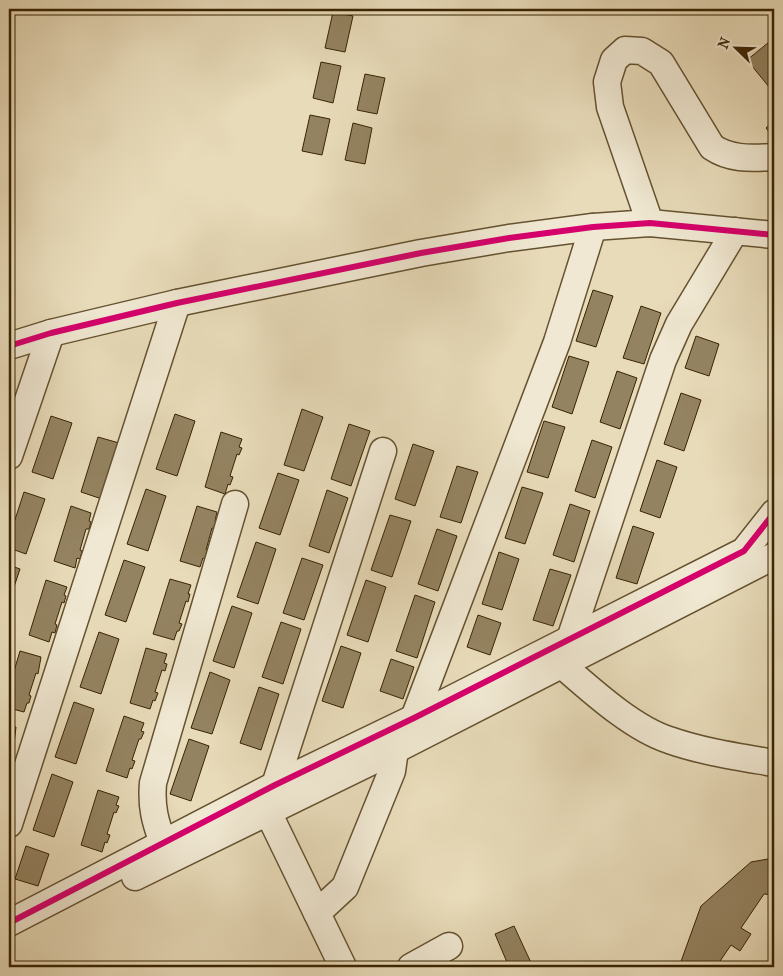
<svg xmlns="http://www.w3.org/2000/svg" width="783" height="976" font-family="'IM FELL French Canon',serif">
  <rect width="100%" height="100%" fill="#e8dbb9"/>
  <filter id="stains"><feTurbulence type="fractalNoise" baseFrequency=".004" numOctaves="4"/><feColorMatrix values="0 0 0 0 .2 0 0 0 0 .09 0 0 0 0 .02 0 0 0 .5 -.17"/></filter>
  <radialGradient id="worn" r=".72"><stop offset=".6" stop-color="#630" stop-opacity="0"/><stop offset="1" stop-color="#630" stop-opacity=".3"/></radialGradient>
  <!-- building -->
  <g fill="#948361" stroke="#392402">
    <path d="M333,12l20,4 -8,36 -20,-4z"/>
    <path d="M774,38v55l-27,-33z"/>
    <path d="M321,62l20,4 -8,37 -20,-5z"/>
    <path d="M365,74l20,4 -8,36 -20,-4z"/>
    <path d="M310,115l20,4 -8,36 -20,-4z"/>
    <path d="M774,121v17l-8,-10z"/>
    <path d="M353,123l19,5 -7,36 -20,-4z"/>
    <path d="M593,290l20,6 -17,51 -20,-6z"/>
    <path d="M641,306l20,7 -17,51 -21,-6z"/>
    <path d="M696,336l23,8 -10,32 -24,-8z"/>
    <path d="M569,356l20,6 -17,52 -20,-7z"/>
    <path d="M617,371l20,7 -17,51 -20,-7z"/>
    <path d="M681,393l20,7 -17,51 -20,-7z"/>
    <path d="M302,409l21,8 -19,54 -20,-6z"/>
    <path d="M175,414l20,7 -18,55 -21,-7z"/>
    <path d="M51,416l21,7 -19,56 -21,-7z"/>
    <path d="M544,421l21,6 -17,51 -21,-6z"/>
    <path d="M349,424l21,7 -19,55 -20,-7z"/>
    <path d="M221,432l21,7 -3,8 3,1 -3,7 -2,-1 -7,22 3,1 -3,8 -2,-1 -3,10 -20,-7z"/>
    <path d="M98,437l21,6 -17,56 -21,-7z"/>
    <path d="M592,440l20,7 -17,51 -20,-7z"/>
    <path d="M413,444l21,7 -19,55 -20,-7z"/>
    <path d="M657,460l20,7 -17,51 -20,-7z"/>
    <path d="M457,466l21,6 -17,51 -21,-6z"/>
    <path d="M278,473l21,7 -19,55 -21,-7z"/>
    <path d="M522,487l21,6 -18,51 -20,-6z"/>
    <path d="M146,489l20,7 -18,55 -21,-7z"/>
    <path d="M327,490l21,8 -19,55 -20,-7z"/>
    <path d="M24,492l21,7 -19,55 -17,-6v-10z"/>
    <path d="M570,504l20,7 -16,51 -21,-7z"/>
    <path d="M71,506l20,7 -2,8 2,1 -2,7h-3l-6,21 2,1 -2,8 -3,-1 -2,10 -21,-7z"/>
    <path d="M197,506l20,6 -2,9h2l-2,8 -3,-1 -6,22 2,1 -3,8 -2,-1 -3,9 -20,-6z"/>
    <path d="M390,515l21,6 -19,56 -21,-7z"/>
    <path d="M633,526l21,7 -17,51 -21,-6z"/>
    <path d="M437,529l20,7 -19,55 -20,-7z"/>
    <path d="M256,542l20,7 -18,55 -21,-7z"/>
    <path d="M499,552l20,7 -17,51 -20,-6z"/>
    <path d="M302,558l21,7 -19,55 -21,-7z"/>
    <path d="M124,560l21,7 -19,55 -21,-7z"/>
    <path d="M9,565l11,4 -11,33z"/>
    <path d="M550,569l21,6 -18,51 -20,-6z"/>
    <path d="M170,579l21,6 -3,9h2l-2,8 -2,-1 -7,22 3,1 -3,7h-2l-3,9 -21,-6z"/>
    <path d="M46,580l21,7 -3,8 2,1 -2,7 -2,-1 -7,22 2,1 -2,8 -3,-1 -3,10 -20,-7z"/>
    <path d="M366,580l20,7 -18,55 -21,-7z"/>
    <path d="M415,595l20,7 -18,56 -21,-7z"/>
    <path d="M232,606l20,7 -18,55 -21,-7z"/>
    <path d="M478,615l23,8 -11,32 -23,-8z"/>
    <path d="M281,622l20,7 -18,55 -21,-7z"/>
    <path d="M99,632l20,7 -18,55 -21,-7z"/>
    <path d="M341,646l20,7 -18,55 -21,-7z"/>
    <path d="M146,648l21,6 -3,9 3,1 -2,7 -3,-1 -7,22 3,1 -3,8 -2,-1 -3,9 -20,-6z"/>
    <path d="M20,651l21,6 -3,17 -2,-1 -7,22 2,1 -2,7h-2l-3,9 -15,-4v-20z"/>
    <path d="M391,659l23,8 -11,32 -23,-8z"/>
    <path d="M210,672l20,8 -18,54 -21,-6z"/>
    <path d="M259,687l20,7 -18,56 -21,-7z"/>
    <path d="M74,702l20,7 -18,55 -21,-7z"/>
    <path d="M124,716l20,7 -3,8 3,1 -3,7h-2l-7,21 3,1 -3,8 -2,-1 -3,10 -21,-7z"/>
    <path d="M9,725l7,2 -2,17 -3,-1 -2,8z"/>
    <path d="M189,739l20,7 -18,55 -21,-7z"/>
    <path d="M52,774l21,8 -19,55 -21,-7z"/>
    <path d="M98,790l21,7 -3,8 3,1 -3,7 -2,-1 -7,22 3,1 -3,8 -2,-1 -3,10 -21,-7z"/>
    <path d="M26,846l23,8 -11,32 -23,-7z"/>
    <path d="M774,858v37l-10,-1 -23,34 10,6 -11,17 -9,-6 -15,22h-37l22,-61 50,-44z"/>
    <path d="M514,926l19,41h-24l-14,-33z"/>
    <path d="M447,958l5,9h-24z"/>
  </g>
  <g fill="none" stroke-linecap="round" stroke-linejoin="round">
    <!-- minor casing -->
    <g stroke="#655230" stroke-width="29">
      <g id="minor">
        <path d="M650,223l-40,-116 -3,-25 7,-22 11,-10 17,1 19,12 51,84c19,13 40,11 62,10"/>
        <path d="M9,346l42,-13 126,-30 244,-50 88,-15 84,-11 57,-4 124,12"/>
        <path d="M9,456l42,-123"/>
        <path d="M570,639l93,-279 16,-36 56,-93"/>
        <path d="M562,665c29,25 70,63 107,75 34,12 70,17 105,23"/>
        <path d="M414,718l143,-376 36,-115"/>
        <path d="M275,785l108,-334"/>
        <path d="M268,812l75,155"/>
        <path d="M9,824l168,-521"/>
        <path d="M163,843c-8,-22 -12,-36 -10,-60l82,-279"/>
        <path d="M135,877l260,-127 379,-194"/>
        <path d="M317,913l28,-26 47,-116 3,-21"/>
        <path d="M9,923l266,-138 139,-67 330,-167 30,-38"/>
        <path d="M411,967l38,-21"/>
      </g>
    </g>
    <!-- minor -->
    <use href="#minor" stroke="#f0e8d2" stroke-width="26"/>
    <!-- cycleway casing -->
    <g stroke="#f0e8d2" stroke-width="9">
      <g id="cycleway">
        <path d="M9,346l42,-13 126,-30 244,-50 88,-15 84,-11 57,-4 124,12"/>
        <path d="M9,923l266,-138 139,-67 330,-167 30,-38"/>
      </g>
    </g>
    <!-- cycleway -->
    <use href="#cycleway" stroke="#d6006c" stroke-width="6"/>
  </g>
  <!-- margin -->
  <rect width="783" height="976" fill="none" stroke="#e8dbb9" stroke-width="30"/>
  <rect x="10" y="10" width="763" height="956" fill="none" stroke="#392402" stroke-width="2.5"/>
  <rect x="15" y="15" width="753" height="946" fill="none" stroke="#392402"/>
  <!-- north arrow -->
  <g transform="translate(736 48) rotate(293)" stroke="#f0e8d2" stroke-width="4" paint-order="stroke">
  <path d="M0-4L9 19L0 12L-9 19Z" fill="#392402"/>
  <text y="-8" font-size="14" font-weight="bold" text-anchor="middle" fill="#392402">N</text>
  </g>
  <rect width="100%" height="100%" filter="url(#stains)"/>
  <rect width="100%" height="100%" fill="url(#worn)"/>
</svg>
